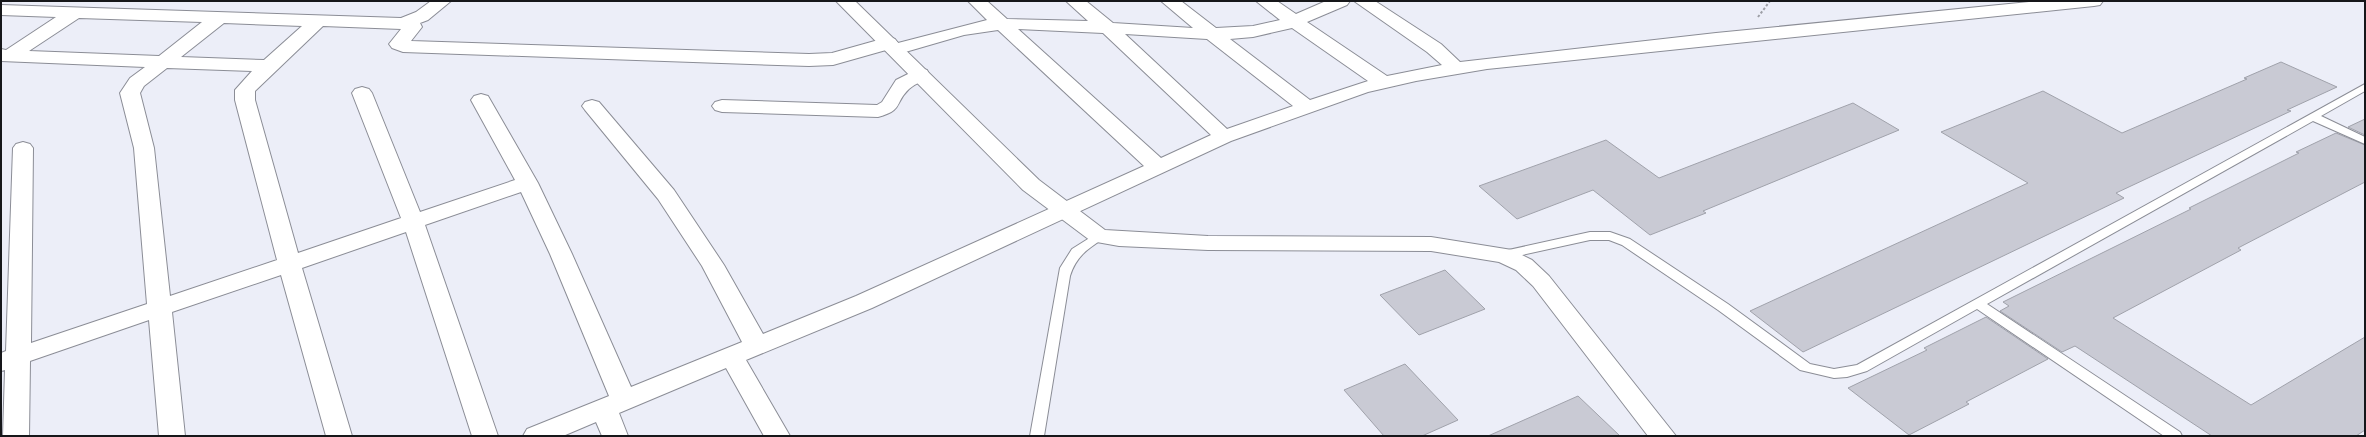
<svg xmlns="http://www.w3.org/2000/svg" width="2366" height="437" font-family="'Sofia Sans Condensed',sans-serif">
  <rect width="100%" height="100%" fill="#eceef8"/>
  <!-- building -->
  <g fill="#c9cad4" stroke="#a0a2ab">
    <path d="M2281,62l56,25 -50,23 4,1 -175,82 8,5 -321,154 -53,-41 278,-128 -87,-51 102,-41 79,42 125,-54 -3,-1z"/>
    <path d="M1853,103l46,27 -196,81 3,2 -56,22 -57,-45 -76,29 -38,-33 127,-46 53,38z"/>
    <path d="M2365,119v16l-17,-8z"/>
    <path d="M2336,133l29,12v37l-127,66 3,2 -128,68 138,87 114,-68v93l-9,6h-144l-137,-90 -13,6 -62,-41 9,-5 -6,-4 188,-93 -2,-1 110,-55 -3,-1z"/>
    <path d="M1445,270l40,39 -66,26 -39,-40z"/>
    <path d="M1986,317l62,42 -82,43 3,2 -60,31 -61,-47 79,-38 -3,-2z"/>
    <path d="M1405,364l53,56 -36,16h-38l-40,-46z"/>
    <path d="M1578,396l42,40h-132z"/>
  </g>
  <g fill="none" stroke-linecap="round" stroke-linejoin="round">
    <!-- lane casing -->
    <g stroke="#8b8d96" stroke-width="2">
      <g id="lane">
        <path d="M2365,84v7l-44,25 44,21v7l-52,-23 -326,183 193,128 2,4h-18l-187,-127 -110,62 -20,6 -13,1 -34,-8 -82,-60 -96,-65 -13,-5h-19l-86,19 -6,-4 6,-4 86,-19h20l20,7 98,65 82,60 24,5 23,-4z"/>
        <path d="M1099,232l6,4 -2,3c-16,10 -27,18 -33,37l-26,160h-14l30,-168 12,-19z"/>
      </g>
    </g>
    <!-- street casing -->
    <g stroke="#8b8d96" stroke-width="2">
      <g id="street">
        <path d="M431,1h20l-23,19 -8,3 2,4 -11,14 398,13 23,-1 57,-16 6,2 3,4 89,-23 -19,-19h19l20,18 81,2 -22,-20h20l27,22 80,5 -32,-27h20l35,27 37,-2 27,-6 -24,-19h21l19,13 30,-13h24l-3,4 -40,17 80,54 55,-11 -15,-13 -73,-51h21l66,43 19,18 256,-29 324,-32h63l-3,4 -6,1 -607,63 -71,12 -48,11 -137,49 -359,167 -126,52 44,76h-26l-38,-68 -107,45 9,23h-26l-6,-14 -33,14h-40l4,-7 82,-33 -59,-142 -29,-62 -96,33 73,211h-26l-66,-204 -104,36 50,168h-26l-45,-161 -109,37 13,124h-26l-10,-116 -119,41 -1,75h-26l2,-66 -4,1v-18l5,-2 7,-203 3,-4 7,-2 7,2 3,4 -2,195 116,-39 -13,-156 -14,-55 10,-15 15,-11 -144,-6v-12l5,1 50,-33 -55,-2v-10l400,13 15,-6zM79,18l123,4 -43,34 -130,-5zM224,23l78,3 -38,34 -83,-3zM323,26l78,3 -12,15 3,4 11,4 406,14 24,-1 53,-15 2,3 7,2 69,-20 34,-5 146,136 -288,130 -93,38 -39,-69 -50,-75 -75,-88 -7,-2 -7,2 -3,4 3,4 73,89 44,67 40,76 -111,45 -59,-133 -34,-71 -50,-87 -7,-2 -7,2 -3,4 44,80 -95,32 -48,-119 -3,-4 -7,-2 -7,2 -3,4 49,125 -103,35 -43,-153v-9zM1292,28l76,53 -58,19 -80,-61 23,-2zM1018,29l85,4 108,102 -50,23zM1125,34l82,5 86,67 -66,23zM167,68l85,3 -17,19v10l42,160 -107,36 -16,-148 -14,-55 4,-7z"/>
        <path d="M920,68l7,2 2,4c-4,7 -13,9 -20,15 -15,14 -5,21 -31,28l-156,-5 -7,-2 -3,-4 3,-4 7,-2 155,5 5,-3 14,-22z"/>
      </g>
    </g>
    <!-- secondary casing -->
    <g stroke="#8b8d96" stroke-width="2">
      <path id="secondary" d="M836,1h19l184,179 66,50 103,6 223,1 81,13 20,10 17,16 127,160h-28l-115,-150 -17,-16 -17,-8 -68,-11 -223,-1 -89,-4 -28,-5 -68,-51z"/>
    </g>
    <!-- path -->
    <path stroke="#9d9fa6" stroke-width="2" stroke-dasharray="2.5 2" stroke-linecap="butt" d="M1758,17l12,-16"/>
    <!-- lane -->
    <use href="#lane" fill="#fff" fill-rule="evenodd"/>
    <!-- street -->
    <use href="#street" fill="#fff" fill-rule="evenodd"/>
    <!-- secondary -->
    <use href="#secondary" fill="#fff" fill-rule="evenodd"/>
  </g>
  <!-- border -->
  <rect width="2366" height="437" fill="none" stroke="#16171a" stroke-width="4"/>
</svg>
